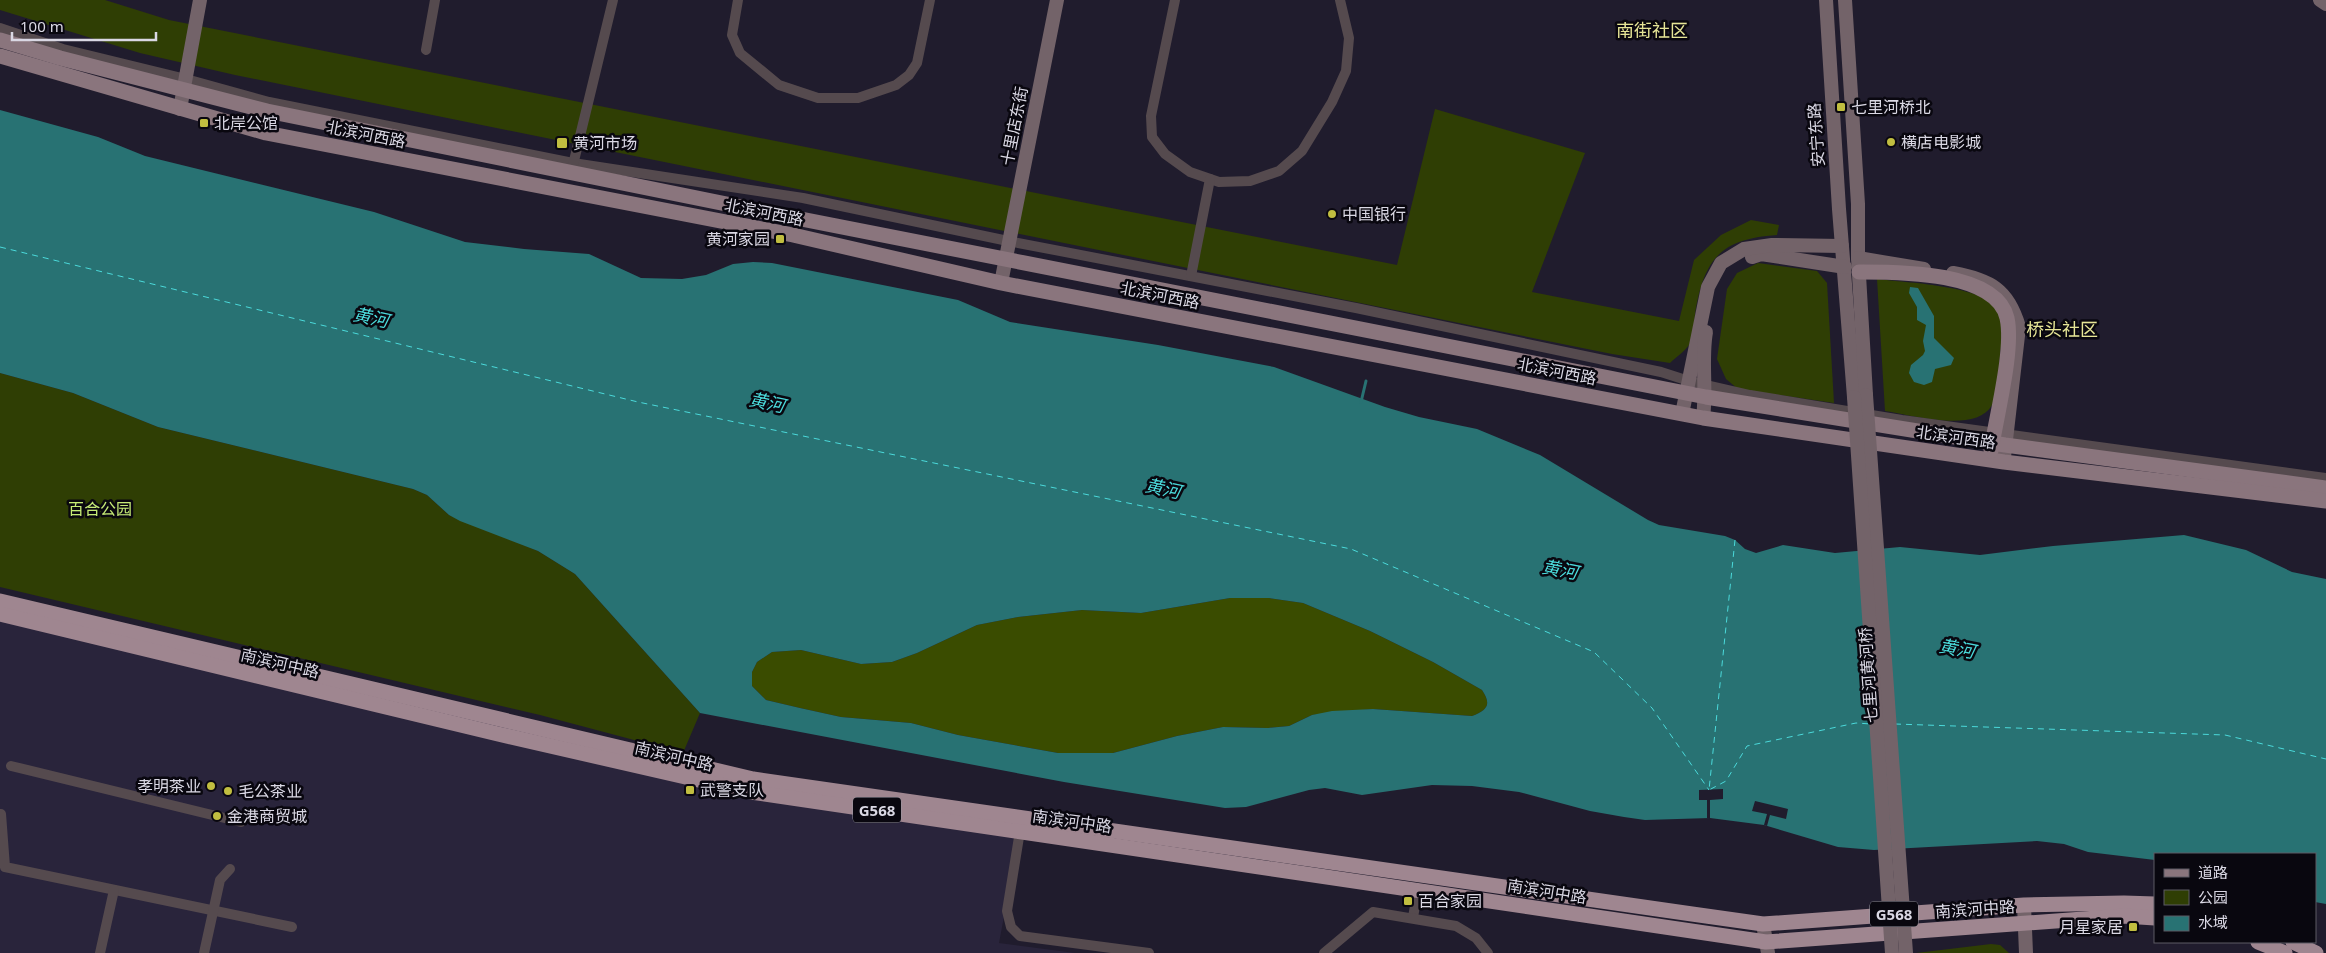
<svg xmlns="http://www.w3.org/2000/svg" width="2326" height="953" font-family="'Noto Sans','Noto Sans SC',sans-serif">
  <rect width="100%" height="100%" fill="#201c2d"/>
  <!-- built -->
  <path fill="#29243b" d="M0,617l1020,214 -21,112 76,10h-1075z"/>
  <!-- green -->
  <g fill="#2f3e04">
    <path d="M0,0h105l64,20 1228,245 38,-156 150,44 -53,139 147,29 15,-61 27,-25 30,-15 28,5 -2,10c-57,4 -73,24 -82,79 -1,9 -1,24 -6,31 -5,7 -13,12 -19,18l-58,-9 -1377,-279 -95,-22 -140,-43z"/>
    <path d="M1758,263l59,8 10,12 7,120 -96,-14 -12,-10 -9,-20 10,-70 10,-16z"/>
    <path d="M1877,279c30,4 102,6 120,29 10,12 4,34 3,48 -2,16 0,35 -8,49 -16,29 -80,10 -107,6z"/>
    <path d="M0,373l73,20 85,34 255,62 14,6 22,20 89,36 37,23 125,139 -17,40 -143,-38 -540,-128z"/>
    <path d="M1991,944l9,1 9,8h-93z"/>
  </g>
  <!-- forest -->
  <path fill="#3a4c00" d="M1230,598h39l34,5 67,28 63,31 49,28c10,15 5,20 -10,26l-99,-7 -61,6 -23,11 -21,2 -45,-1 -46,9 -64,17h-55l-100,-18 -47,-12 -70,-6 -41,-9 -34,-8 -14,-14v-14l5,-10 15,-10 29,-2 60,14 31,-2 25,-9 60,-28 41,-8 64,-7 59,3z"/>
  <!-- water -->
  <g fill="#287273" fill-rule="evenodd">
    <path d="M0,110l98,27 47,19 229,56 91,30 59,7 65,5 52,24 41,1 24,-4 27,-11 20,-2 19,1 186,37 52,22 148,23 116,22 111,40 34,10 58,12 63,26 108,65 11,5 66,11 10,4 10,9 11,4 27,-8 52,8 65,-6 80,8 73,-9 131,-11 62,15 46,22 34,7v325l-11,-2v-48h-160v6l-67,-8 -24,-8 -27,-3 -163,9 -36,-3 -74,-22 -54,-7 -65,2 -21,-3 -34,-6 -71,-19 -47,-6 -40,-1 -70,10 -37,-7 -16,2 -63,17 -21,1 -161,-26 -364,-69 -125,-139 -37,-23 -78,-30 -11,-6 -22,-20 -14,-6 -255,-62 -85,-34 -73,-20zM1230,598h39l34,5 67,28 63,31 49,28c10,15 5,20 -10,26l-99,-7 -41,2 -20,4 -23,11 -21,2 -45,-1 -46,9 -64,17h-55l-100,-18 -47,-12 -70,-6 -41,-9 -34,-8 -14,-14v-14l5,-10 15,-10 29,-2 60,14 31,-2 25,-9 60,-28 41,-8 64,-7 59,3z"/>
    <path d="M1910,287l8,1 16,28v22l20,20 -3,7 -16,4 -3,13 -8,3 -10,-3 -5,-9 2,-8 12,-10 2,-4 -2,-10 3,-16 -9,-5v-13l-8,-14z"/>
  </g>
  <!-- pier -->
  <g fill="#201c2d">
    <path d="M1723,789v10l-13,1v18h-3v-18h-8v-10z"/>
    <path d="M1755,801l33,8 -2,10 -16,-4 -3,11 -3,-1 3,-11 -15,-3z"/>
  </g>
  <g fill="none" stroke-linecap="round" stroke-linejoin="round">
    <!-- stream -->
    <path stroke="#287273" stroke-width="3" d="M1361,402l5,-21"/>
    <!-- ferry -->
    <g stroke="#4bdadb" stroke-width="1" stroke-dasharray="6 5" stroke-linecap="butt">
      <path d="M0,247l638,155 713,147 243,103 58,56 57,82"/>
      <path d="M1735,540l-26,250 17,-9 21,-35 109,-23 15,1"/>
      <path d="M1895,724l330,11 101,24"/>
    </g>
    <!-- street -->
    <g stroke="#554a4e" stroke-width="10">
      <path d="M738,0l-6,35 8,18 39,32 39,13h40l38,-13 13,-10 8,-12 13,-63"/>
      <path d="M1175,0l-24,116 1,21 13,17 25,18 29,10 31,-1 29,-10 23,-20 30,-49 14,-31 3,-33 -9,-38"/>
      <path d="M0,28l63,21 123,30 83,23 304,61 230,35 205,43 348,67 305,64 28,9 61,14 152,25 424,58"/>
      <path d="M426,50l9,-50"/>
      <path d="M572,169l41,-169"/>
      <path d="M1191,276l19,-97"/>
      <path d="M11,766l230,56"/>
      <path d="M1,814l4,53 287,60"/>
      <path d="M1020,831l-13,80 4,16 9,9 129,17"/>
      <path d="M1413,917l5,-27"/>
      <path d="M100,953l14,-63"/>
      <path d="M204,953l16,-73 10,-11"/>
      <path d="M1324,953l49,-41 83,14 20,12 12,15"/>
    </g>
    <!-- secondary -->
    <g stroke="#736369" stroke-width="14">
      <path d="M1826,0l13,209 15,188"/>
      <path d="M1845,0l13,204v54l8,137"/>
      <path d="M2320,0l6,4"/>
      <path d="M180,109l20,-109"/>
      <path d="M1752,257l9,-3 84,13"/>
      <path d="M1858,258l66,11"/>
      <path d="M1953,273c37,7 55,16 66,54l-15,130"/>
      <path d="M1001,283l56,-283"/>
      <path d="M1682,414l26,-127 13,-24 23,-14 28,-4 70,1"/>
      <path d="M1703,418c4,-29 -2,-58 3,-86"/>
      <path d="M2024,905l2,48"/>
      <path d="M1763,924l5,29"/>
    </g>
    <!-- primary -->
    <g stroke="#8a757d" stroke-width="15">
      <path d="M0,40l60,18 207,53 529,107 910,179 299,48 321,43"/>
      <path d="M0,56l266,77 527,102 208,48 702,135 301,44 322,39"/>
      <path d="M1859,272c38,0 137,-1 148,46 7,32 -11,99 -16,133"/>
    </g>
    <!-- highway -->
    <g stroke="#9f8690" stroke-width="15">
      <path d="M0,601l753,178 939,135 71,10 261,-19 100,-2 31,1"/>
      <path d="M0,614l498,120 253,58 1015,150 358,-26 31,2"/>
      <path d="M2258,942l27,11"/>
      <path d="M2293,942l23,11"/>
    </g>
    <!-- secondary-bridge -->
    <g stroke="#736369" stroke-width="14">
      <path d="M1866,395l40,558"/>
      <path d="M1854,397l38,556"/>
    </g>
  </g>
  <!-- markers -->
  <g fill="#c1be40" stroke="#09070f" stroke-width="2">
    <rect x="1836" y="102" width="10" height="10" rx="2.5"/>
    <rect x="199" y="118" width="10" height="10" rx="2.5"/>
    <circle cx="1891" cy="142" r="5"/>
    <rect x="556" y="137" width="12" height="12" rx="2.5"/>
    <circle cx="1332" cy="214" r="5"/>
    <rect x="775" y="234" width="10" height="10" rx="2.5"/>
    <circle cx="211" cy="786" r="5"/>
    <rect x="685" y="785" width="10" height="10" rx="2.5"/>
    <circle cx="228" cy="791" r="5"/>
    <circle cx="217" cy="816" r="5"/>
    <rect x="1403" y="896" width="10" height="10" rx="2.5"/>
    <rect x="2128" y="922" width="10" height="10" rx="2.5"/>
  </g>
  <g text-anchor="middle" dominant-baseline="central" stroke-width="5" stroke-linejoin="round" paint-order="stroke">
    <!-- shield labels -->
    <g fill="#09070f" stroke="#9b99a4" stroke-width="1">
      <rect x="853" y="797.5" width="48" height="25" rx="4"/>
      <rect x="1870" y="901.5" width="48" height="25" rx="4"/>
    </g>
    <g font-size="15" font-weight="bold" fill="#dad8e4">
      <text x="877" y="810">G568</text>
      <text x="1894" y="914">G568</text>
    </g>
    <!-- poi labels -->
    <g font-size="16" fill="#dad8e4" stroke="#09070f" text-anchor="start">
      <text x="1851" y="107">七里河桥北</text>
      <text x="214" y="123">北岸公馆</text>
      <text x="1901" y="142">横店电影城</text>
      <text x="573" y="143">黄河市场</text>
      <text x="1342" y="214">中国银行</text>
      <text x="770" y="239" text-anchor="end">黄河家园</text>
      <text x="201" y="786" text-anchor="end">孝明茶业</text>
      <text x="700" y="790">武警支队</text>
      <text x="238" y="791">毛公茶业</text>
      <text x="227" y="816">金港商贸城</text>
      <text x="1418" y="901">百合家园</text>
      <text x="2123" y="927" text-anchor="end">月星家居</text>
    </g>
    <!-- street labels -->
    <g font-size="16" fill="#dad8e4" stroke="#09070f">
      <text transform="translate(1014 126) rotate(-79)">十里店东街</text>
      <text transform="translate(366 134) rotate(11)">北滨河西路</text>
      <text transform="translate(1816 135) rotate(-94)">安宁东路</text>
      <text transform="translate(764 212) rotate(11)">北滨河西路</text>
      <text transform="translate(1160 295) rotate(11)">北滨河西路</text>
      <text transform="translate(1557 371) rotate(11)">北滨河西路</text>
      <text transform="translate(1956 437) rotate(8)">北滨河西路</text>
      <text transform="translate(280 663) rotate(13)">南滨河中路</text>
      <text transform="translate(1868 675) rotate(-94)">七里河黄河桥</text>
      <text transform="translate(674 756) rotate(13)">南滨河中路</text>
      <text transform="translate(1072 821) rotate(8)">南滨河中路</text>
      <text transform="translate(1547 891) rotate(9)">南滨河中路</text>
      <text transform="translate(1975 909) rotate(-4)">南滨河中路</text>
    </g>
    <!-- park labels -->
    <g font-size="16" fill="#c6eb76" stroke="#09070f">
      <text x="100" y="509">百合公园</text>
    </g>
    <!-- neighbourhood labels -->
    <g font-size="18" fill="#e6e596" stroke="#09070f">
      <text x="1652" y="30">南街社区</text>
      <text x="2062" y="329">桥头社区</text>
    </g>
    <!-- water labels -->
    <g font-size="18" font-style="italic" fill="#4bdadb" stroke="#09070f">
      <text transform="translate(371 317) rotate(12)">黄河</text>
      <text transform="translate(767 402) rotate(12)">黄河</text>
      <text transform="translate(1163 488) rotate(12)">黄河</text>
      <text transform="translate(1560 569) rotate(11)">黄河</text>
      <text transform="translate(1957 648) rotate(11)">黄河</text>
    </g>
  </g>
  <!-- legend -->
  <rect x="2154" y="853" width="162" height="90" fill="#09070f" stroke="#5d5b64"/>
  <rect x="2164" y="869" width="25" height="8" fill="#8a757d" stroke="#5d5b64"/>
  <text x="2198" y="878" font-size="15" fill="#dad8e4">道路</text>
  <rect x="2164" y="890" width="25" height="15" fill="#2f3e04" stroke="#5d5b64"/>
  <text x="2198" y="903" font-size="15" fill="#dad8e4">公园</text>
  <rect x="2164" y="916" width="25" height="15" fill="#287273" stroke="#5d5b64"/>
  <text x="2198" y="928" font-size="15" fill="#dad8e4">水域</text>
  <!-- scale -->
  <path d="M12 32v8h144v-8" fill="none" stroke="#dad8e4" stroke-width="2.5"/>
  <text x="20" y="32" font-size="15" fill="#dad8e4" stroke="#09070f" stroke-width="4" paint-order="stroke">100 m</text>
</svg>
